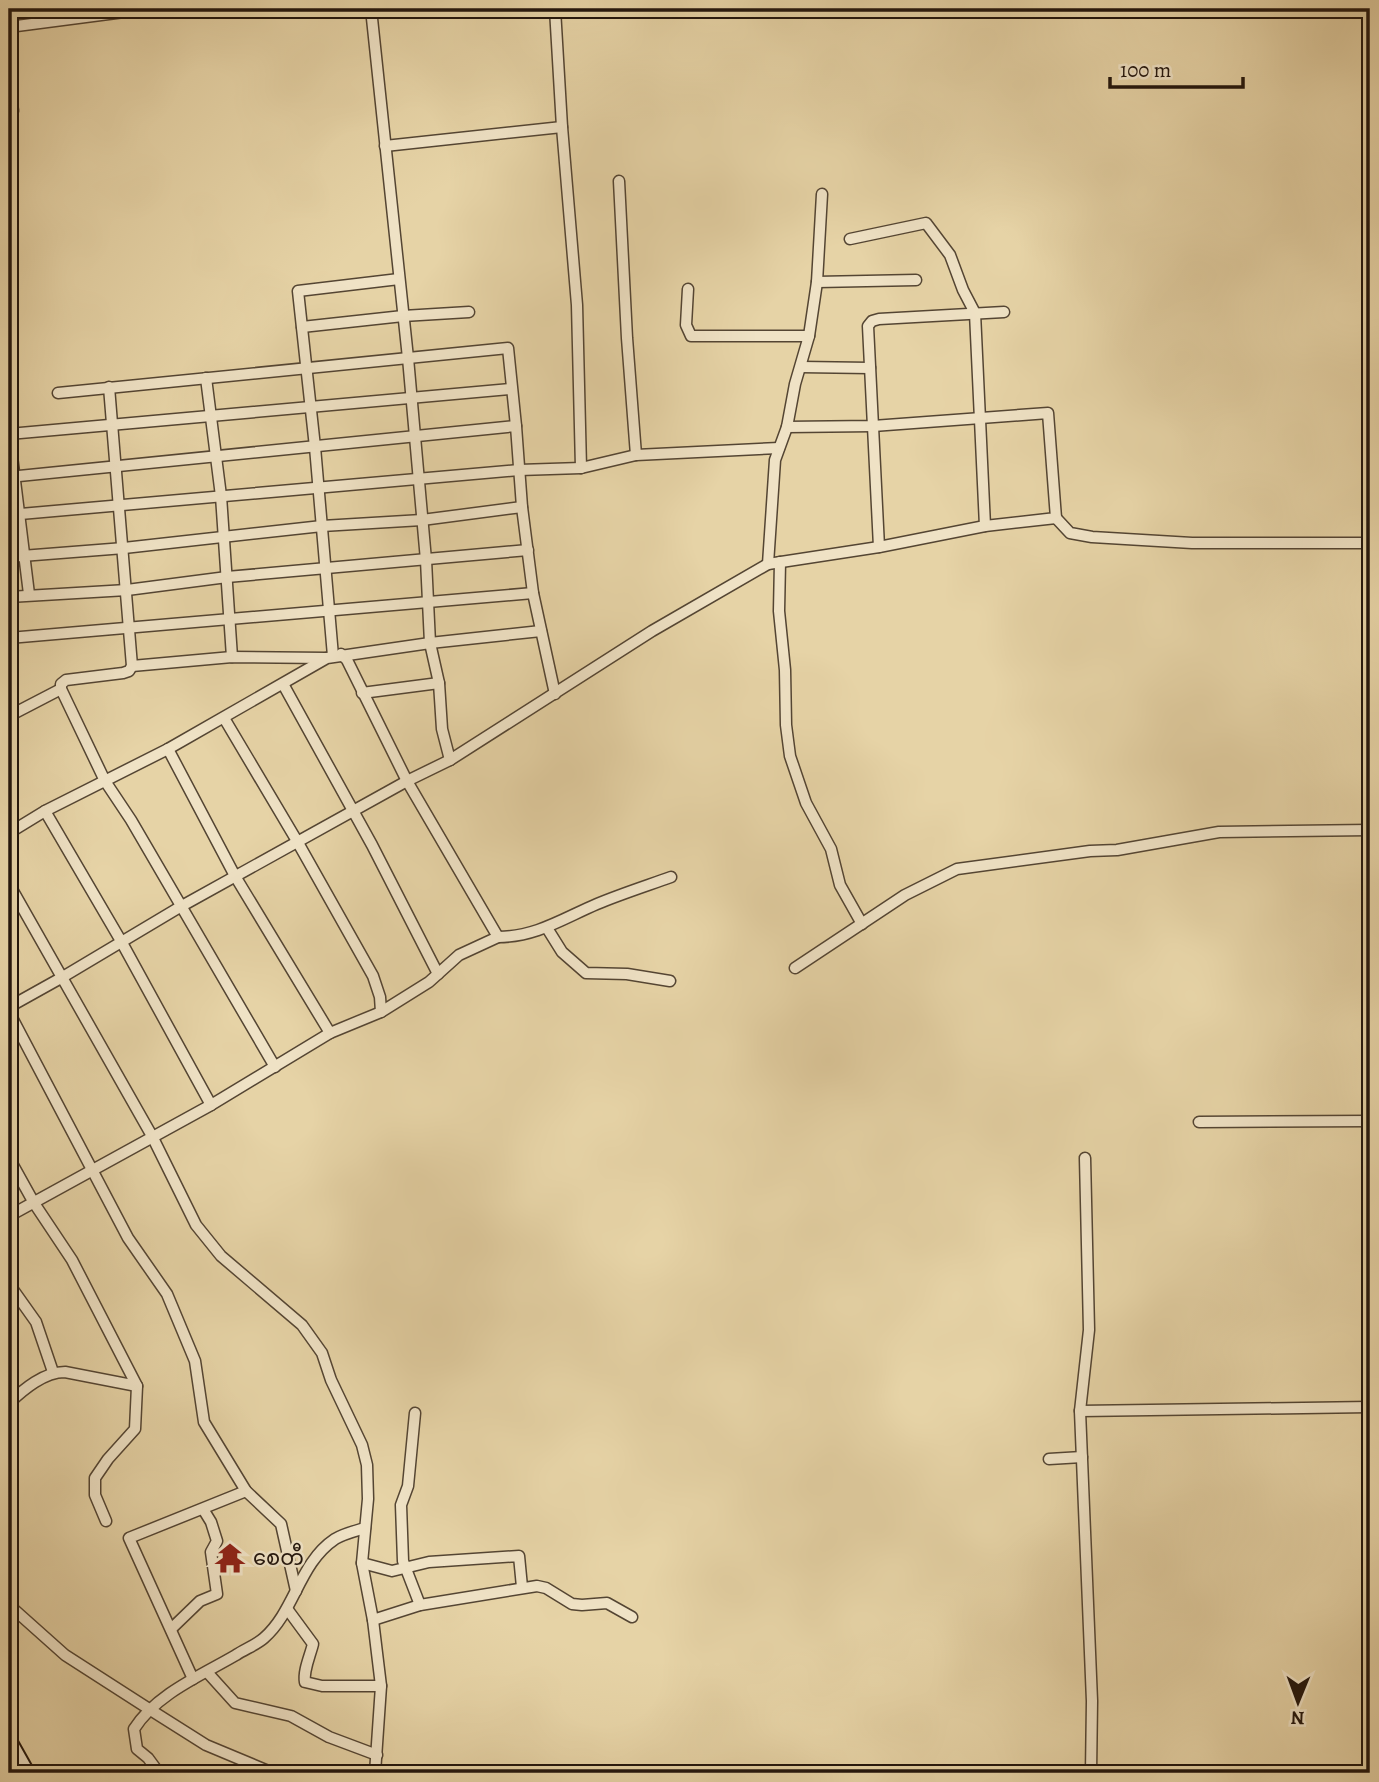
<svg xmlns="http://www.w3.org/2000/svg" width="1379" height="1782" font-family="Alegreya,'Noto Sans Myanmar',serif">
  <rect width="100%" height="100%" fill="#e6d3a6"/>
  <filter id="stains"><feTurbulence type="fractalNoise" baseFrequency=".00286" numOctaves="4"/><feColorMatrix values="0 0 0 0 .2 0 0 0 0 .09 0 0 0 0 .02 0 0 0 .5 -.17"/></filter>
  <radialGradient id="worn" r=".72"><stop offset=".6" stop-color="#630" stop-opacity="0"/><stop offset="1" stop-color="#630" stop-opacity=".3"/></radialGradient>
  <g fill="none" stroke-linecap="round" stroke-linejoin="round">
    <!-- street casing -->
    <g stroke="#544533" stroke-width="13">
      <g id="street">
        <path d="M371,9l37,349 18,202 4,83 9,40 3,46 8,31"/>
        <path d="M555,9l7,118 15,178 4,163"/>
        <path d="M9,27l138,-18"/>
        <path d="M9,84l4,27 -4,1"/>
        <path d="M385,146l177,-19"/>
        <path d="M619,181l8,157 9,117"/>
        <path d="M850,239l76,-16 24,32 13,35 12,23 10,213"/>
        <path d="M817,282l99,-2"/>
        <path d="M688,289l-2,36 5,11h118"/>
        <path d="M302,327l101,-11 66,-4"/>
        <path d="M801,367l69,1"/>
        <path d="M206,378l15,118 11,161"/>
        <path d="M109,387l23,279 -3,5 -6,2 -57,7 -5,4v5l44,92 26,39 144,247"/>
        <path d="M58,393l450,-45 8,78 6,81 11,86 22,101"/>
        <path d="M9,432l20,162"/>
        <path d="M9,434l502,-45"/>
        <path d="M9,477l507,-51"/>
        <path d="M9,515l510,-45 62,-2 55,-13 143,-7"/>
        <path d="M1056,518l14,15 22,4 100,6h178"/>
        <path d="M879,547l-11,-221 4,-5 7,-2 125,-7"/>
        <path d="M9,557l115,-9 198,-22 100,-6 100,-13"/>
        <path d="M780,562l-1,49 6,59 1,55 4,31 16,47 25,46 9,36 22,39"/>
        <path d="M768,564l7,-104 12,-33 8,-43 14,-48 8,-54 5,-88"/>
        <path d="M9,597l118,-7 100,-13 301,-27"/>
        <path d="M9,638l524,-45"/>
        <path d="M333,656l-18,-209 -17,-156 101,-12"/>
        <path d="M132,666l100,-9 94,1"/>
        <path d="M283,684l89,161 66,129"/>
        <path d="M362,693l77,-10"/>
        <path d="M9,716l52,-27"/>
        <path d="M224,718l73,123 76,135 7,21 1,15"/>
        <path d="M168,749l67,127 95,157"/>
        <path d="M45,811l76,130 90,164"/>
        <path d="M9,833l36,-22 123,-62 159,-91 103,-15 111,-12"/>
        <path d="M9,884l143,252 44,89 25,31 81,69 20,28 9,27 31,65 5,20 1,34 -6,64 11,57 8,66 -6,87"/>
        <path d="M547,928l15,24 24,21 41,1 43,7"/>
        <path d="M498,937c38,0 66,-19 99,-33 24,-10 49,-18 74,-27"/>
        <path d="M795,968l110,-73 52,-26 133,-18 27,-1 102,-18 151,-2"/>
        <path d="M9,1007l52,-29 119,-71 227,-126 43,-21 202,-129 116,-67 111,-17 106,-21 71,-8 -8,-105 -175,13 -86,1"/>
        <path d="M9,1012l119,226 39,56 28,67 9,61 42,69 35,33 15,67"/>
        <path d="M1199,1122l171,-1"/>
        <path d="M9,1158l25,45 38,57 65,126 -2,43 -27,30 -13,19v17l11,26"/>
        <path d="M1085,1158l4,172 -9,81 12,290 -1,72"/>
        <path d="M9,1216l202,-111 119,-72 51,-21 48,-30 30,-27 39,-18 -91,-156 -60,-121 -6,-6"/>
        <path d="M9,1284l27,38 17,50"/>
        <path d="M9,1403c15,-14 35,-31 56,-31l72,14"/>
        <path d="M1080,1411l290,-4"/>
        <path d="M415,1413l-7,73 -7,19 2,56 17,44"/>
        <path d="M1049,1459l33,-2"/>
        <path d="M362,1563l30,8 37,-9 90,-6 3,31"/>
        <path d="M9,1605l56,50 84,54 57,36 67,28"/>
        <path d="M288,1610l25,34c-3,12 -10,27 -8,38l17,4h59"/>
        <path d="M373,1620l47,-15 117,-19 9,2 26,16 10,1 25,-2 25,14"/>
        <path d="M171,1629l29,-28 17,-7 -6,-42 6,-11 -6,-19 -8,-13"/>
        <path d="M207,1672l28,31 56,13 38,21 48,18"/>
        <path d="M193,1679l-64,-141 117,-47"/>
        <path d="M159,1773l-11,-15 -11,-9 -3,-20c22,-35 68,-54 102,-74 9,-6 20,-10 28,-17 31,-27 35,-75 71,-99 8,-5 20,-8 30,-11"/>
      </g>
    </g>
    <!-- secondary casing -->
    <g stroke="#23160d" stroke-width="18">
      <path id="secondary" d="M9,1741l18,32"/>
    </g>
    <!-- street -->
    <use href="#street" stroke="#efe2c5" stroke-width="10"/>
    <!-- secondary -->
    <use href="#secondary" stroke="#efe2c5" stroke-width="14"/>
  </g>
  <!-- icons -->
  <defs>
    <g id="temple-bare" transform="scale(2.415)"><path d="M0-6L5-2H3V0L6.5 2.5H4V6H1.5V3h-3V6H-4V2.5H-6.5L-3 0V-2H-5Z" fill="#8f2418" stroke="#efe2c5" stroke-width="2.5" paint-order="stroke"/></g>
  </defs>
  <g fill-rule="evenodd">
    <use href="#temple-bare" x="230" y="1558"/>
  </g>
  <g text-anchor="middle" dominant-baseline="central" stroke-width="5" stroke-linejoin="round" paint-order="stroke">
    <!-- poi labels -->
    <g font-size="21" fill="#23160d" stroke="#efe2c5" text-anchor="start">
      <text x="253" y="1558">စေတီ</text>
    </g>
  </g>
  <!-- margin -->
  <rect width="1379" height="1782" fill="none" stroke="#e6d3a6" stroke-width="35"/>
  <rect x="10" y="10" width="1358" height="1761" fill="none" stroke="#23160d" stroke-width="3.5"/>
  <rect x="18" y="18" width="1344" height="1747" fill="none" stroke="#23160d" stroke-width="2"/>
  <!-- north arrow -->
  <g transform="translate(1298 1702) rotate(181)" stroke="#efe2c5" stroke-width="5" paint-order="stroke">
  <path d="M0-5L12 26L0 18L-12 26Z" fill="#23160d"/>
  <text y="-10" font-size="19" font-weight="bold" text-anchor="middle" fill="#23160d">N</text>
  </g>
  <!-- scale -->
  <path d="M1110 77v10h133v-10" fill="none" stroke="#23160d" stroke-width="3.5"/>
  <text x="1120" y="77" font-size="21" fill="#23160d" stroke="#efe2c5" stroke-width="5" paint-order="stroke">100 m</text>
  <rect width="100%" height="100%" filter="url(#stains)"/>
  <rect width="100%" height="100%" fill="url(#worn)"/>
</svg>
